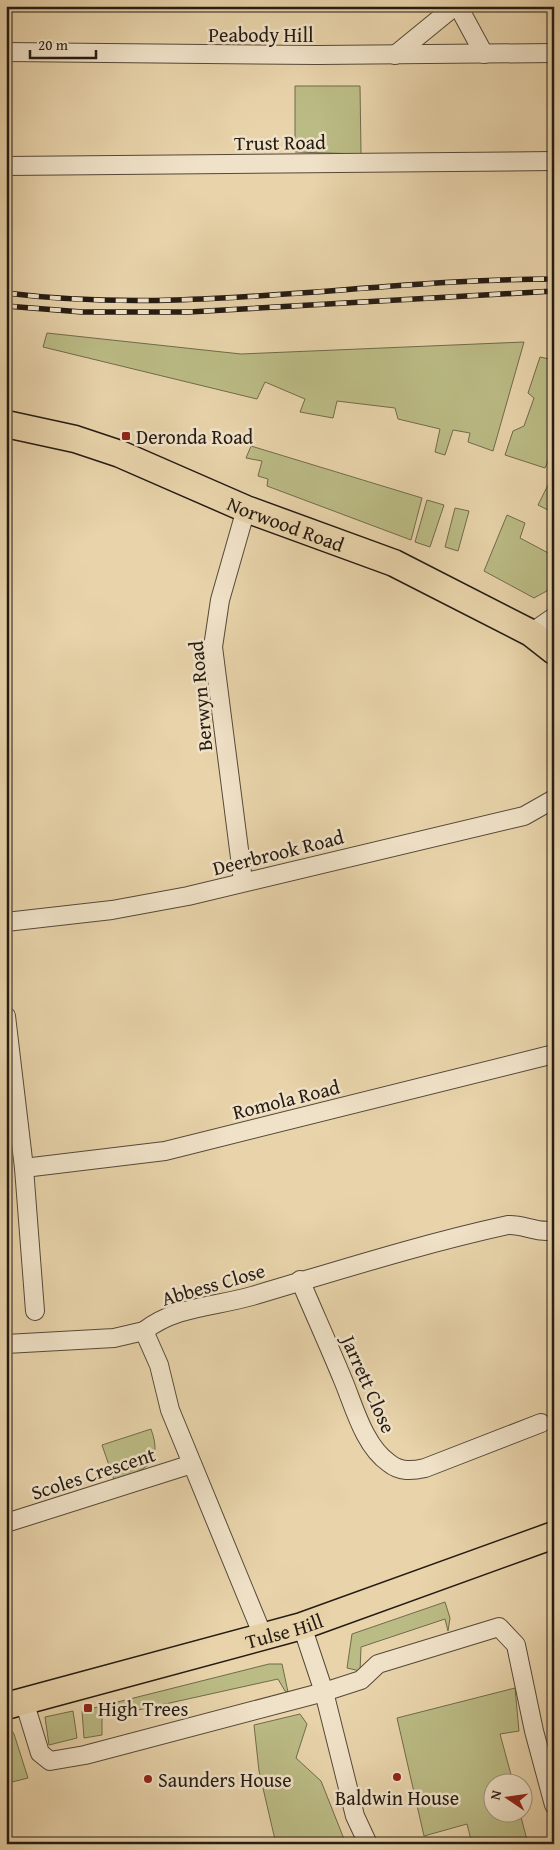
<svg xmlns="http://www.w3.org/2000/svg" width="560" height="1850" font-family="'Gentium Book Plus',serif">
  <rect width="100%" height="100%" fill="#e8d3aa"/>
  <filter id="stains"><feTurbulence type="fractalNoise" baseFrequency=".004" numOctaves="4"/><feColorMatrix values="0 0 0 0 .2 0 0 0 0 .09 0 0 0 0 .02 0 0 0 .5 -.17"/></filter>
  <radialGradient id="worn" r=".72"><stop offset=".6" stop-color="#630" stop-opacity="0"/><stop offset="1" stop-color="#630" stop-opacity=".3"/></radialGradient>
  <!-- green -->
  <g fill="#bbbb85" stroke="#706b4c">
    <path d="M295,86h65l1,68 -66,-2z"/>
    <path d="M47,333l194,21 283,-12 -31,109 -25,-9 2,-9 -17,-3 -8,25 -10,-3 5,-23 -42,-10 -3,-11 -58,-7 -4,17 -33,-6 5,-13 -40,-17 -8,17 -214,-52z"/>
    <path d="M540,357l14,3v87l-9,21 -40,-13 8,-24 11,-5 10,-28 -6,-5z"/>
    <path d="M251,446l171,52 -11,42 -144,-54 1,-7 -10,-3 4,-15 -16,-3z"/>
    <path d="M554,473v40l-16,-8z"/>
    <path d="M427,500l17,5 -14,42 -15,-5z"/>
    <path d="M455,508l14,3 -11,40 -13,-4z"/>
    <path d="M507,515l18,8 -5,15 34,18v31l-20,11 -50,-27z"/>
    <path d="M151,1429c13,36 -7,41 -37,51l-12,-35z"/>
    <path d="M445,1602l5,16 -2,13 -3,-12 -84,28 -1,24 -13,-3 5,-34z"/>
    <path d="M269,1664h13l6,28 -3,-1 -7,-12 -176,39v17l-18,3 -2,-27z"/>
    <path d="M515,1688l4,43 -19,3 13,48h-21v30l28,1 8,31h-56l-5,-20 -43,12 -27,-118z"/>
    <path d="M73,1711l4,27 -28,7 -4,-28z"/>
    <path d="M300,1714l7,10 -11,34 25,23 25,63h-70l-17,-73 -5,-46z"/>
    <path d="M10,1728l4,6 14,44 -16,4 -6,-23v-30z"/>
  </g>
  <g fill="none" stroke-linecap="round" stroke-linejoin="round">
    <!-- street casing -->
    <g stroke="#554939" stroke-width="20">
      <g id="street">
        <path d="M458,6l26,48"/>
        <path d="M6,52l312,3 236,-2"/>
        <path d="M395,55l60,-49"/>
        <path d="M6,166l548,-5"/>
        <path d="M531,633l23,-16"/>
        <path d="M243,881l-30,-234 7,-47 26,-91"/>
        <path d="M6,922l106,-12 76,-14 336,-80 30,-17"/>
        <path d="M6,1016l18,152 11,143"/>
        <path d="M24,1168l141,-17 389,-97"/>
        <path d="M300,1280c14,33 29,66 43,100 11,26 21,66 46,83 11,9 23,8 36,5l116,-45"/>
        <path d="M6,1344l108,-6 30,-7"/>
        <path d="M6,1523l186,-59"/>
        <path d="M302,1626l22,66 31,124 13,28"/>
        <path d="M263,1636l-93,-226 -11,-45 -15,-34c32,-25 70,-24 108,-35 85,-25 169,-52 256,-71 16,-1 30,9 46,5"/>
        <path d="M24,1701l16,52 10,8 35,-6 239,-63 37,-12 17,-16 121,-37 17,18 18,86 20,74"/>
      </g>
    </g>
    <!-- primary casing -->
    <g stroke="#241b13" stroke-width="29">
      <g id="primary">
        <path id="s1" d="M6,424l69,15 45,15 126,55 148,54 137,70 23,18"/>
        <path id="s2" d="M6,1706l296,-80 252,-91"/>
      </g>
    </g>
    <!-- street -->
    <use href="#street" stroke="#f0e2c8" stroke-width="18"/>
    <!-- primary -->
    <use href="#primary" stroke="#e8d3aa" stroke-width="26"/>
    <!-- rail casing -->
    <g stroke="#241b13" stroke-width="5.5">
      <g id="rail">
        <path d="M6,293c183,23 365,-14 548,-14"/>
        <path d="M6,306l76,6h107l365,-21"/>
      </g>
    </g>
    <!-- rail -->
    <use href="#rail" stroke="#f0e2c8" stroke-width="4" stroke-dasharray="11" stroke-linecap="butt"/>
  </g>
  <!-- markers -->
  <g fill="#8f2418" stroke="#f0e2c8" stroke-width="2">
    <rect x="121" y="431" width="10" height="10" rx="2.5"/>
    <rect x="83" y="1703" width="10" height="10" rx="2.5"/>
    <circle cx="397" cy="1777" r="5"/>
    <circle cx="148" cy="1779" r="5"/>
  </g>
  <g text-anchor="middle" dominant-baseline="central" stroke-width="5" stroke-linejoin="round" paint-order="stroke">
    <!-- street labels -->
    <g font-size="20" fill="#241b13" stroke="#f0e2c8">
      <text x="261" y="34">Peabody Hill</text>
      <text transform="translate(280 142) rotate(-1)">Trust Road</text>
      <text stroke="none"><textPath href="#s1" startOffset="298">Norwood Road</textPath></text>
      <text transform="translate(200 696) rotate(-95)">Berwyn Road</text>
      <text transform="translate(278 852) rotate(-14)">Deerbrook Road</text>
      <text transform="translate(286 1099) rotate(-14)">Romola Road</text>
      <text transform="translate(213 1284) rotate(-16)">Abbess Close</text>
      <text transform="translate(369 1384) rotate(66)">Jarrett Close</text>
      <text transform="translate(93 1473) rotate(-18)">Scoles Crescent</text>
      <text stroke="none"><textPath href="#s2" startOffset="288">Tulse Hill</textPath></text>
    </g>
    <!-- poi labels -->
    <g font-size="20" fill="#241b13" stroke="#f0e2c8" text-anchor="start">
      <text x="136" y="436">Deronda Road</text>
      <text x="98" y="1708">High Trees</text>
      <text x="158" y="1779">Saunders House</text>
      <text x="397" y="1797" text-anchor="middle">Baldwin House</text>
    </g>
  </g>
  <!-- margin -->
  <rect width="560" height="1850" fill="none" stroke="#e8d3aa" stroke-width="25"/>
  <rect x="8" y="8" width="545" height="1835" fill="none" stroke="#241b13" stroke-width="2.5"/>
  <rect x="12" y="12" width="535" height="1825" fill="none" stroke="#241b13"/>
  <!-- north arrow -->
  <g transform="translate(508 1798) rotate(283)"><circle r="24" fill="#f0e2c8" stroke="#9e9280"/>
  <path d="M0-4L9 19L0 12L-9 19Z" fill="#8f2418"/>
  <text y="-8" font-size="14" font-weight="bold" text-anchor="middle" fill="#241b13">N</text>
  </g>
  <!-- scale -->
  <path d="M30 50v8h66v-8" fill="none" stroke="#241b13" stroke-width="2.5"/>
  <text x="38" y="50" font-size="15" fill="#241b13" stroke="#f0e2c8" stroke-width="4" paint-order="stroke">20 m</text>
  <rect width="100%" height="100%" filter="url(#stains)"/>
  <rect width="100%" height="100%" fill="url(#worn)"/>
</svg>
